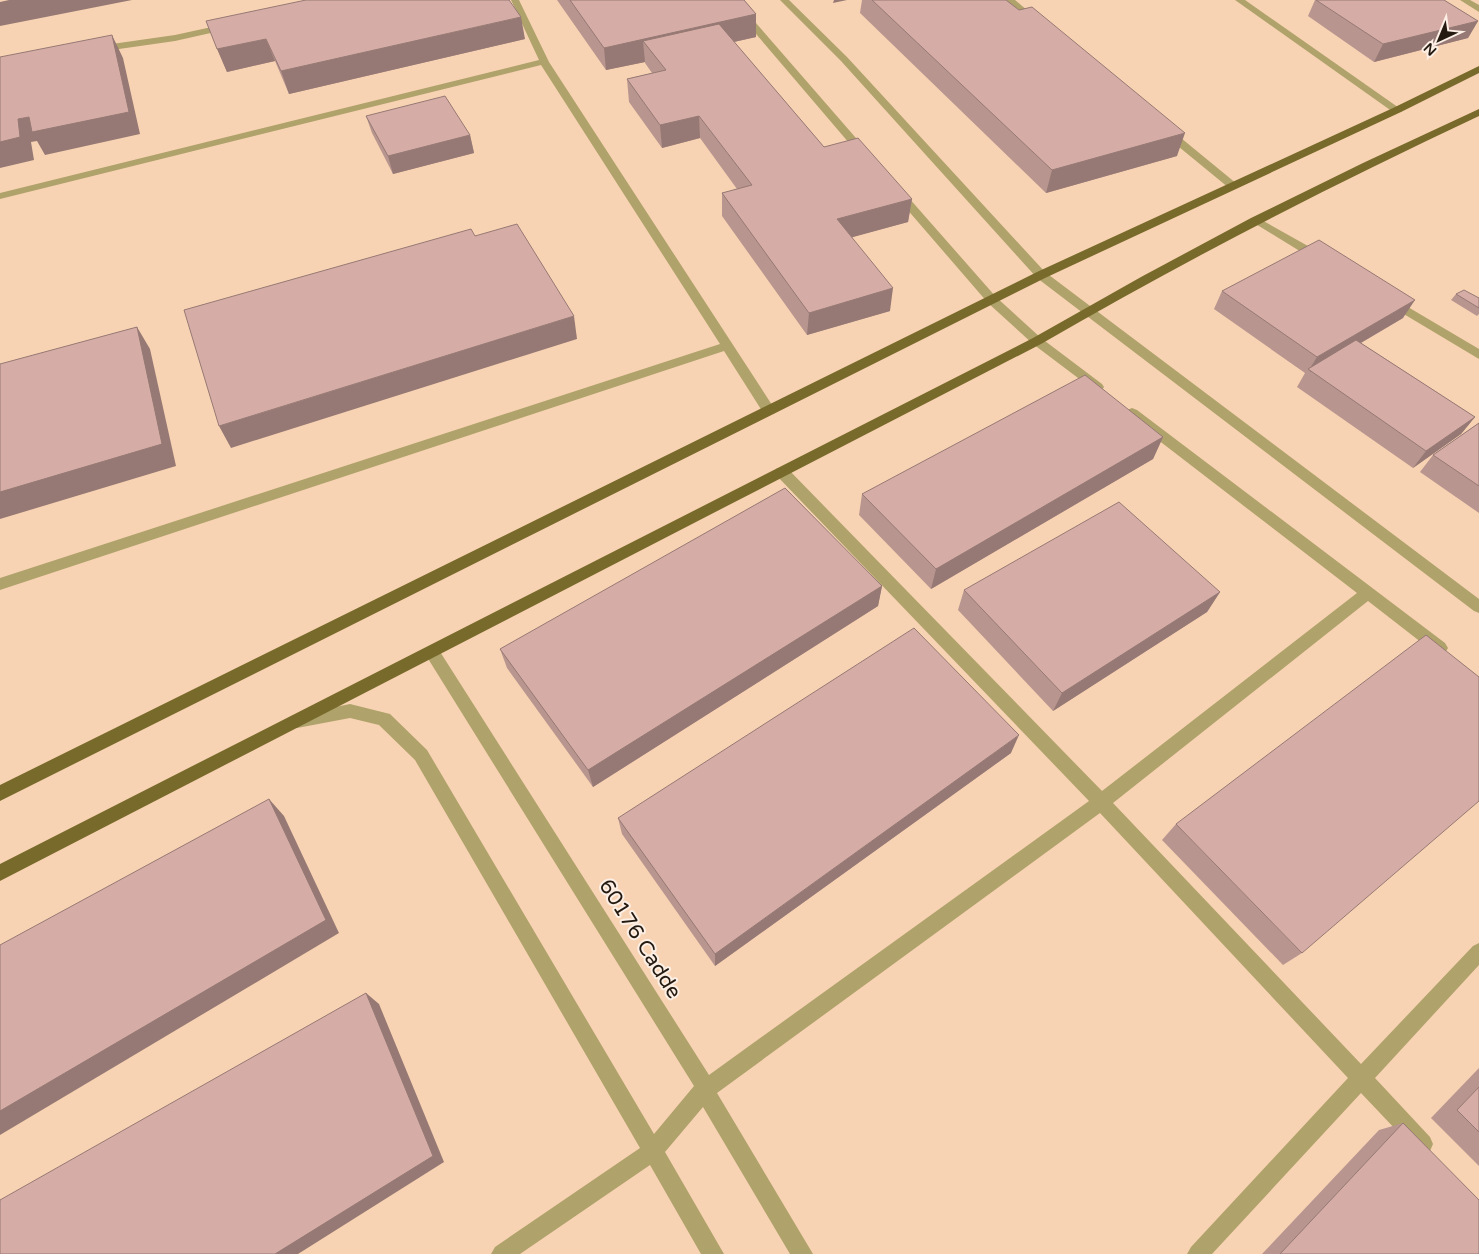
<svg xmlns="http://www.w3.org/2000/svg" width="1479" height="1254" font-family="'Varela Round',sans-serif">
  <rect width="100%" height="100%" fill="#fddec4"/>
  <!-- built -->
  <rect fill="#f8d3b3" x="0" y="0" width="1479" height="1254"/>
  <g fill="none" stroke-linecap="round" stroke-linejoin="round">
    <!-- minor -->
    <g fill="#afa26b" fill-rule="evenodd">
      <path d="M511,0h8l30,62 225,346 1,3 -1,3h-10l-40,-63 -724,239v-12l720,-234 -179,-279 -541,134v-6l539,-133z"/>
      <path d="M727,0h9l133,153 1,2 -1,2h-8z"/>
      <path d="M780,0h9l58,57 198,215 434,327v14l-5,-2 -437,-333 -196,-217z"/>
      <path d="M1006,0h9l27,23 -5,3 -3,-1z"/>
      <path d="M1235,0h10l157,110 -1,2h-8z"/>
      <path d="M1460,0h10l9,5v7z"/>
      <path d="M230,23l5,3 -2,2 -58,13 -77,11 -5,-3 5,-3 77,-11z"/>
      <path d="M1166,128l4,1 67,55 1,2 -1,2h-8l-67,-55 -1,-2z"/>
      <path d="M897,188l4,1 95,108 45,41 61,46 2,3 -2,3h-8l-61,-46 -45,-41 -95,-110 -1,-2z"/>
      <path d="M1258,218l66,37 2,3 -6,4 -4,-1 -62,-38 -2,-2z"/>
      <path d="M1391,297l88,52v10l-92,-55 -2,-3z"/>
      <path d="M1132,408l5,2 308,233 3,5 -3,5 -5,1 -5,-1 -67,-52 -255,202 248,261 112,-118 6,-3v22l-104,113 55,59 3,7 -3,7 -7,3 -7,-3 -55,-58 -149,161h-25l4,-7 157,-169 -248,-265 -383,280 96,161h-23l-87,-147 -38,45 59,102h-23l-51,-89 -130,89h-29l4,-7 145,-99 -225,-388 -36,-35 -29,-7 -53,10 -6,-2 -2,-5 2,-5 59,-12 40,10 37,36 227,384 40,-48 -267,-429 -3,-5 3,-5 5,-1 5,1 272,428 380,-274 -312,-325 -2,-4 2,-4h10l315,323 255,-198 -230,-177 -1,-3 1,-3z"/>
    </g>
    <!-- major -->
    <g fill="#786a2a" fill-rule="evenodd">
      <path d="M1479,66v7l-78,39 -356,166 -1045,523v-16l1037,-513 356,-164z"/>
      <path d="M1479,109v7c-149,70 -295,145 -438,228l-1041,537v-17l1033,-526 108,-61 110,-59 112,-55z"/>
    </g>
  </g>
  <!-- wall -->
  <g fill="#b8958f">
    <path d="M557,0h187l12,14v23l-22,5 90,105 88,52 -4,23 -56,15 38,74 -83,24 -85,-119v-23l15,-4 -37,-51 -38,10 -33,-46 -2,-23 25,-6 -7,-10v-1l-39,8z"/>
    <path d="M862,0h144l171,156 -131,37 -186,-180z"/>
    <path d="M1315,0h129l34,21 -10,17 -94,24 -66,-46z"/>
    <path d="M206,21l319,18 -236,55 -14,-33 -48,11z"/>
    <path d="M366,116l104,19 4,18 -81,21 -21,-41z"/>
    <path d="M1222,291l181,27 -42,25 114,74 -14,17 -48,34 -116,-81 8,-14 -91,-64z"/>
    <path d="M1456,294l23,4v16l-2,2 -26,-16z"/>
    <path d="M1479,423v90l-59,-41 13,-17z"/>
    <path d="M1163,437l-10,22 -222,130 -72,-74 3,-21z"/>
    <path d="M882,586l-4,20 -285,181 -86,-119 -7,-19z"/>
    <path d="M964,590l256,2 -13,20 -154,99 -95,-101z"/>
    <path d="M1011,753l-296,213 -93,-132 -4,-16z"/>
    <path d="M1176,824l126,129 -19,12 -121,-125z"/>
    <path d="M1479,1068v98l-48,-48z"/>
    <path d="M1403,1123l76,131h-217l117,-124z"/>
  </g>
  <!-- shaded-wall -->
  <g fill="#967974">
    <path d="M9,0h123l-132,26v-24z"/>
    <path d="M834,0h13l-14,3z"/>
    <path d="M756,14v23l-99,22 -14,-18 2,21 -39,8 -2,-22z"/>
    <path d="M521,17l4,22 -236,55 -8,-23z"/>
    <path d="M1478,21l-10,17 -94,24 9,-18z"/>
    <path d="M112,35l11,23 17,76 -95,21 -8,-14 -6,1 3,18 -34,8v-26l18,-23 11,-2z"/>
    <path d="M266,39l9,22 -48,11 -10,-23z"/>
    <path d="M699,116l1,22 -38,10 -2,-23z"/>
    <path d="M1185,133l-8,23 -131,37 6,-23z"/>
    <path d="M470,135l4,18 -81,21 -5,-18z"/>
    <path d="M912,199l-4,23 -73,20 2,-23z"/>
    <path d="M893,288l-3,23 -83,24 2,-22z"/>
    <path d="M1415,300l-12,18 -92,54 -2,-2 8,-13z"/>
    <path d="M574,316l3,23 -346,109 -12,-22z"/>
    <path d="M137,327l13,22 26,117 -176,53v-27z"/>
    <path d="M1475,417l-14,17 -48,34 13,-17z"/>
    <path d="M1163,437l-10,22 -222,130 5,-20z"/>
    <path d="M882,586l-4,20 -285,181 -5,-17z"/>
    <path d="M1220,592l-13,20 -154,99 9,-18z"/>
    <path d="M1019,735l-8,18 -296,213v-12z"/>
    <path d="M269,799l15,17 55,117 -339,202v-24z"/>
    <path d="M366,993l13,11 65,158 -146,92h-23z"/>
  </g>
  <!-- building -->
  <g fill="#d6ada6" stroke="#967974">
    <path d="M306,0h203l12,17 -240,54 -15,-32 -49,10 -11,-28z"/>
    <path d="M570,0h174l12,14 -152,34z"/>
    <path d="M872,0h134l13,10 13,-3 153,126 -133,37z"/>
    <path d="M1316,0h128l34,21 -95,23z"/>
    <path d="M719,24l105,123 34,-9 54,61 -75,20 56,69 -84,25 -87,-120 30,-8 -53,-69 -39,9 -33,-46 39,-9 -23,-29z"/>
    <path d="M112,35l17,77 -97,20 -3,-15 -11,2 2,18 -20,5v-85z"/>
    <path d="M445,96l25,39 -82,21 -22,-40z"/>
    <path d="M517,224l57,92 -355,110 -35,-116 287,-81 4,7z"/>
    <path d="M1319,240l96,60 -98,57 -95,-66z"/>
    <path d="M1464,290l15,8v10l-23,-14z"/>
    <path d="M137,327l25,117 -162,48v-128z"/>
    <path d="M1356,340l119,77 -49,34 -118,-82z"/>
    <path d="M1085,375l78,62 -227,132 -74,-75z"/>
    <path d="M1479,423v63l-46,-31z"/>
    <path d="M785,488l97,98 -294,184 -88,-121z"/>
    <path d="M1119,502l101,90 -158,101 -98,-103z"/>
    <path d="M914,628l105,107 -304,219 -97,-136z"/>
    <path d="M1426,635l53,42v124l-177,152 -126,-129z"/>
    <path d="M269,799l57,121 -326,191v-166z"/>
    <path d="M366,993l67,163 -158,98h-275v-54z"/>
    <path d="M1479,1087v45l-22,-22z"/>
    <path d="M1403,1123l76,77v54h-199z"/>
  </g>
  <g text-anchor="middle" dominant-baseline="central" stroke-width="4" stroke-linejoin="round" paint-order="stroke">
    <!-- near-street labels -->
    <g font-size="21" fill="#251a10" stroke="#fcefe5">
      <text transform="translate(640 939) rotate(58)">60176 Cadde</text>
    </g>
  </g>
  <!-- north arrow -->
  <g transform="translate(1439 40) rotate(224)" stroke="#fcefe5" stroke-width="4" paint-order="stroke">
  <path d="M0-4L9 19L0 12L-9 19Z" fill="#251a10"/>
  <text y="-8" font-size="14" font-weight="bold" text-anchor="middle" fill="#251a10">N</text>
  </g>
</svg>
